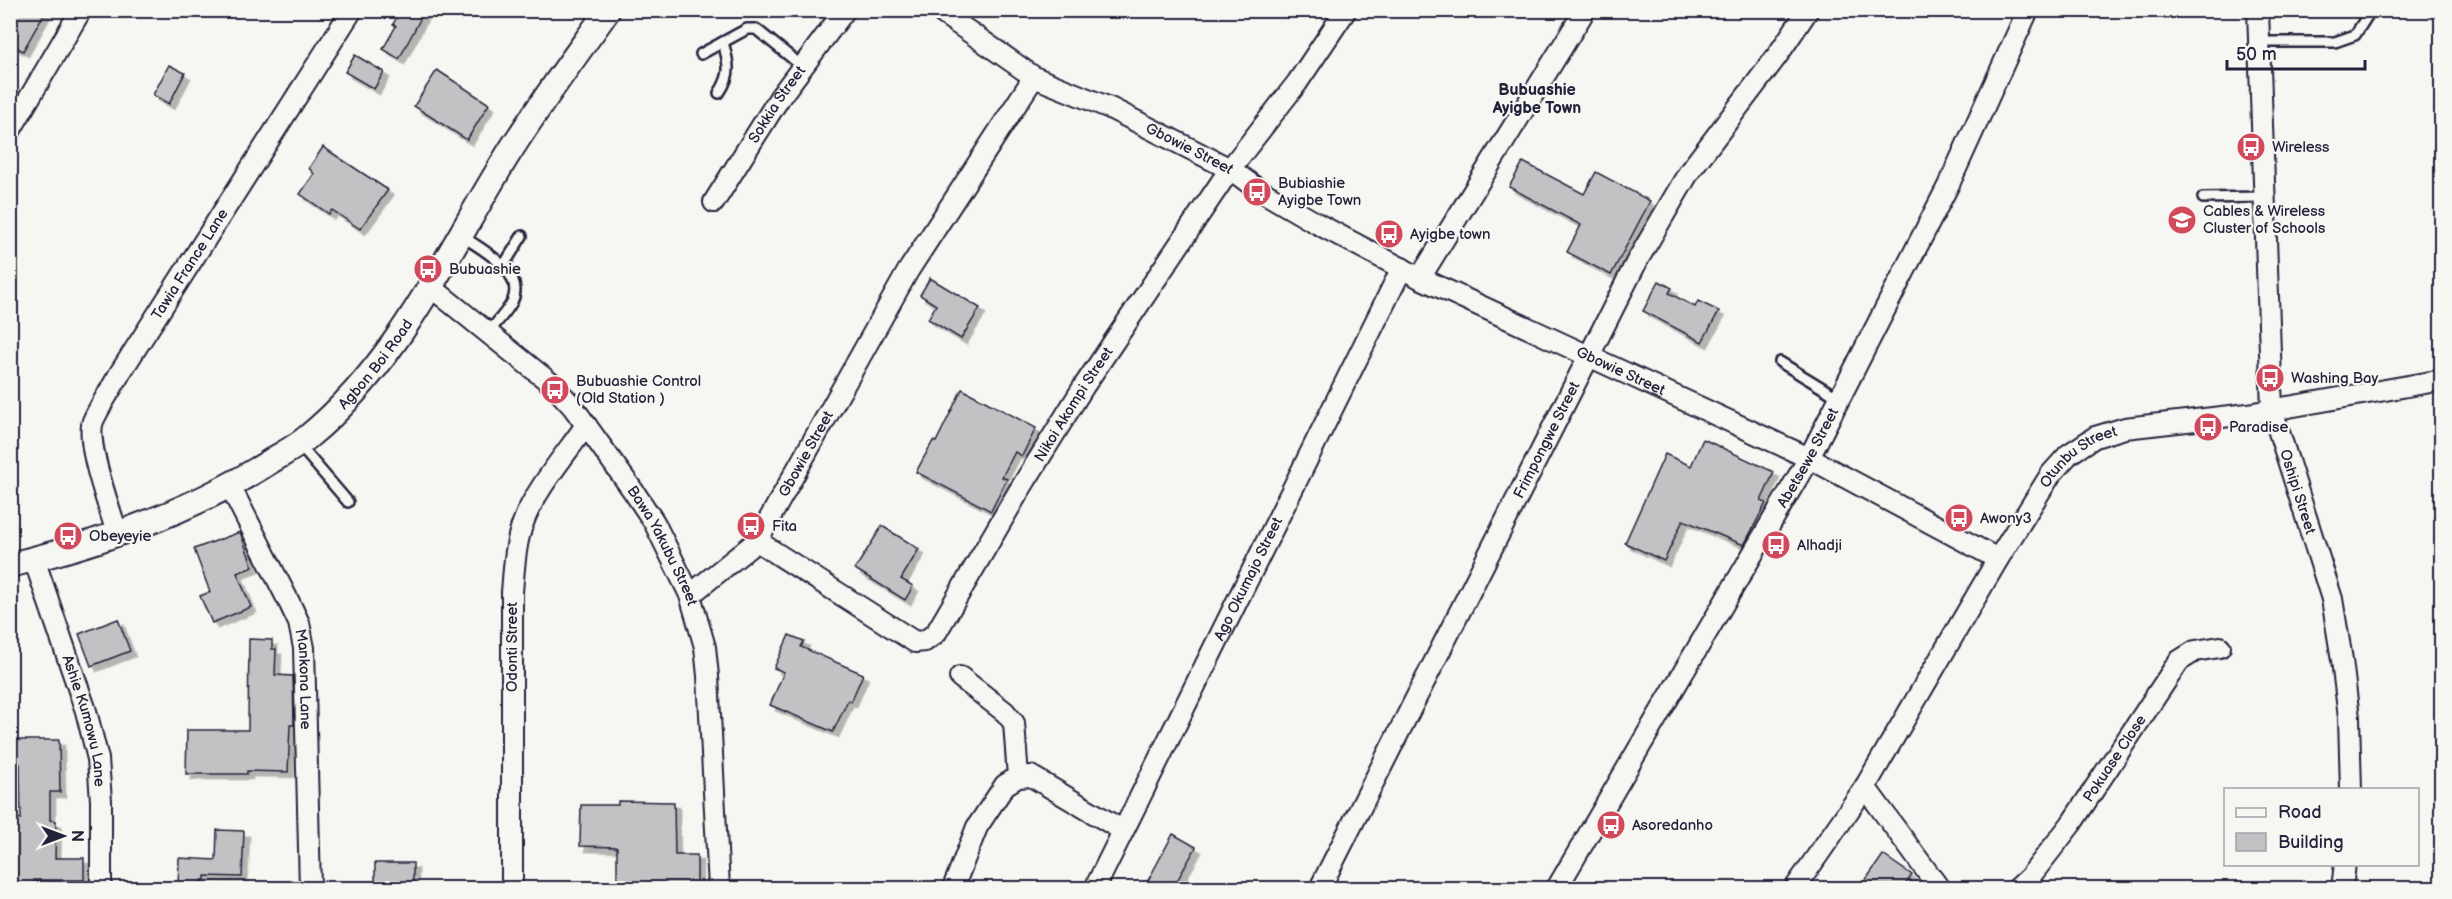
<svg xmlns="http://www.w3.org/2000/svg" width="2452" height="899" font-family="'Balsamiq Sans',sans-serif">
  <defs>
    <filter id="shadow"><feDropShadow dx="5.5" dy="5.5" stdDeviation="0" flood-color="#0004"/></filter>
  </defs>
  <rect width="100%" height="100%" fill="#f6f6f2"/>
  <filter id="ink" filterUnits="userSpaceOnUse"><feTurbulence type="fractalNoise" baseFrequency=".0167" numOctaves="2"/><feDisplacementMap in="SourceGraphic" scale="12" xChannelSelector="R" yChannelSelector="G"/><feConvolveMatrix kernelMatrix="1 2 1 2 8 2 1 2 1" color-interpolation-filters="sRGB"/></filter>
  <g filter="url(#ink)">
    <!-- building -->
    <g fill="#c2c2c4" stroke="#22223b" stroke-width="1.5" filter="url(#shadow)">
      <path d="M16,10h30l-23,41 -13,-7v-25z"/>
      <path d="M401,10h24l-26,49 -16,-10 13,-23 -3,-2z"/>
      <path d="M355,55l29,17 -10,17 -29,-17z"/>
      <path d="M169,65l16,8 -16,31 -16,-9z"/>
      <path d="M437,70l52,34 -22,36 -53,-34z"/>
      <path d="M323,147l65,43 -28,39 -28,-19 -3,4 -29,-20 14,-20 -5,-6z"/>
      <path d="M1523,162l61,32 12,-22 54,29 -39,74 -44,-23 14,-27 -72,-38z"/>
      <path d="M930,278l50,30 -19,31 -33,-20 8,-14 -16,-10z"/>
      <path d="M1659,281l13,7 -3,5 26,14 3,-6 21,10 -17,31 -59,-31z"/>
      <path d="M962,389l74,39 -14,28 -7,-4 -13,25 5,2 -16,32 -75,-39 17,-31 3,1z"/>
      <path d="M1703,439l71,33 -13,29 5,2 -22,42 -61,-25 -19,41 -39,-18 40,-89 26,12z"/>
      <path d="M882,526l37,23 -18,30 12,7 -8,14 -50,-31z"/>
      <path d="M240,532l13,35 -16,6 14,34 -39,16 -12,-27 10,-4 -16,-43z"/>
      <path d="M118,619l12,32 -39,15 -12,-32z"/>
      <path d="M789,635l15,6 -3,6 62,27 -12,28 -3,-2 -15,32 -63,-27 14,-33 -10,-4z"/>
      <path d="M249,639l23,1v9h4l-1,26 18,1 1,49h-4l-2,47 -41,-1v3h-61l1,-44h61z"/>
      <path d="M13,740h46l1,52h-10v28l6,1 -1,37h29v22h-50l1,8h-19l-2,-47h-2l1,-23 8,1 -1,-55h-7z"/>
      <path d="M618,801l56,1 1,53h22v33h-80v-41l-37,-1 1,-41h37z"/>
      <path d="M217,830l27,1 -2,46 -37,-1v4h-3l-1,8h-23l1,-30 37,2z"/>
      <path d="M1173,834l23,13 -23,41h-29z"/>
      <path d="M1883,855l29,20 -9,13h-43z"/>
      <rect x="375" y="863" width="38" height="25"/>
    </g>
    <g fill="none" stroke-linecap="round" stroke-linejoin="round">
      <!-- service casing -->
      <g stroke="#22223b" stroke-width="14">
        <g id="service">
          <path d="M2259,42h76l20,-7 16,-25"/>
          <path d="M701,54l46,-25h9l47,38"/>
          <path d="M719,93c13,-19 10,-29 4,-51"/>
          <path d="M2203,198l60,-1"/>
          <path d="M462,236c19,13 65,36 50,66 -6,11 -16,21 -24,31"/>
          <path d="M504,265l18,-29"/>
          <path d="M1780,362l59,36"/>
          <path d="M300,446l48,56"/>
          <path d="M2029,878l13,10"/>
        </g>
      </g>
      <!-- minor casing -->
      <g stroke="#22223b" stroke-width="24">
        <g id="minor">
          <path d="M938,10l96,67"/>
          <path id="s1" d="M2258,10l14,400 60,189 10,61 7,58 2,72"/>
          <path d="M10,131l71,-121"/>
          <path id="s2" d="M714,202l66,-105 65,-87"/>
          <path d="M1420,278l165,-268"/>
          <path id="s3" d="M431,287l122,98 20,22 61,85 20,30 36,73 15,52 3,29 11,212"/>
          <path id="s4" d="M230,486l60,118 9,19 5,25 6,240"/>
          <path id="s5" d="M117,533c-7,-24 -32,-90 -24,-112 7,-16 19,-33 27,-48l232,-363"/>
          <path id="s6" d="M757,541l158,101 10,-1 11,-8 83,-142 65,-105 146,-217 67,-86 49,-73"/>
          <path id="s7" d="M34,559l52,152 12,48 3,42v87"/>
          <path id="s8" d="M690,595l67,-54 151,-270 126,-194 76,31 120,61 26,19 60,35 104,55 389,180 189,101"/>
          <path d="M960,677l45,35 9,11 4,54"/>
          <path d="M1865,787l74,101"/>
          <path d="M512,888v-296c2,-23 3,-48 11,-69 11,-32 44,-70 63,-98"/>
          <path d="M953,888l24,-61 28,-42 13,-8 13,-1 91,54"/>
          <path id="s9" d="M1095,888l307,-620"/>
          <path id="s10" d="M1320,888l317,-627 52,-89 88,-116 31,-46"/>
          <path id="s11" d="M1557,888l252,-430 140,-274 79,-174"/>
          <path id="s12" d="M1795,888l70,-101 133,-228 53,-85 18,-20 26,-17 30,-9 123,-14 194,-34"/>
          <path id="s13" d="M2018,888l11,-10 42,-54 108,-163 16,-10 25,-4"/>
          <path d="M2342,888l3,-24"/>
        </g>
      </g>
      <!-- tertiary casing -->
      <g stroke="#22223b" stroke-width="28">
        <g id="tertiary">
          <path id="s14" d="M10,565c91,-22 183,-54 261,-104 13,-8 27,-15 38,-25 90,-74 138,-183 198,-280 31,-50 67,-98 101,-146"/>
        </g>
      </g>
      <!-- service -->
      <use href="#service" stroke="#f6f6f2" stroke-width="9"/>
      <!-- minor -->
      <use href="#minor" stroke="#f6f6f2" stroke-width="20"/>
      <!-- tertiary -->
      <use href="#tertiary" stroke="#f6f6f2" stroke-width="24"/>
    </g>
  </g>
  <!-- icons -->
  <defs>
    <g id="bus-disc" transform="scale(1.5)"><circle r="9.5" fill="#d1495b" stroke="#f6f6f2"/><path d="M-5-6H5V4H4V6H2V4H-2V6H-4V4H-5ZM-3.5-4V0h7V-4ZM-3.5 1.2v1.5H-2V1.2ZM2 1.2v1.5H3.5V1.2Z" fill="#fff"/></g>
    <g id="school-disc" transform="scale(1.5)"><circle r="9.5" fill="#d1495b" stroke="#f6f6f2"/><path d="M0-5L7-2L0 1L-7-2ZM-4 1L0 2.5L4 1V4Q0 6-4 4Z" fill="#fff"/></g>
  </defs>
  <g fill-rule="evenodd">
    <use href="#bus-disc" x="2251" y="147"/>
    <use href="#bus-disc" x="1257" y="192"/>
    <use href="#school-disc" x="2182" y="220"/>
    <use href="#bus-disc" x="1389" y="234"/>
    <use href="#bus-disc" x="428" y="269"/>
    <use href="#bus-disc" x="2270" y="378"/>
    <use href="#bus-disc" x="555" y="390"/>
    <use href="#bus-disc" x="2208" y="427"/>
    <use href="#bus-disc" x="1959" y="518"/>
    <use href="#bus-disc" x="751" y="526"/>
    <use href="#bus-disc" x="68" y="536"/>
    <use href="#bus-disc" x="1776" y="545"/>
    <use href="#bus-disc" x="1611" y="825"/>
  </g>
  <g text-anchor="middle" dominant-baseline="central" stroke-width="4.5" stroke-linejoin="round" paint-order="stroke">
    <!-- street labels -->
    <g font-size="15" fill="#22223b" stroke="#f6f6f2">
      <text stroke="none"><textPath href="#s2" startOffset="116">Sokkia Street</textPath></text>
      <text stroke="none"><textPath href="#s8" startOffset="798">Gbowie Street</textPath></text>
      <text stroke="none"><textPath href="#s5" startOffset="300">Tawia France Lane</textPath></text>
      <text stroke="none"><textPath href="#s14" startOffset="426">Agbon Boi Road</textPath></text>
      <text stroke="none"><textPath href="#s8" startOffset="1284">Gbowie Street</textPath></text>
      <text stroke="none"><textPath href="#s6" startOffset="478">Nikoi Akompi Street</textPath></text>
      <text stroke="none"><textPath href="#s10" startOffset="502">Frimpongwe Street</textPath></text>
      <text stroke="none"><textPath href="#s8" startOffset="186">Gbowie Street</textPath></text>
      <text stroke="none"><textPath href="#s11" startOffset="498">Abetsewe Street</textPath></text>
      <text stroke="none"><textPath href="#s12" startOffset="520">Otunbu Street</textPath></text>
      <text stroke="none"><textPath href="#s1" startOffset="486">Oshipi Street</textPath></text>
      <text stroke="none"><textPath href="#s3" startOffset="352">Bawa Yakubu Street</textPath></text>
      <text stroke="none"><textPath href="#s9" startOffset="345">Ago Okumajo Street</textPath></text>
      <text transform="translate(512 647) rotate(-90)">Odonti Street</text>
      <text stroke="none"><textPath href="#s4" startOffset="210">Mankona Lane</textPath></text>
      <text stroke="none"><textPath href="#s7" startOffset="170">Ashie Kumowu Lane</textPath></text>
      <text stroke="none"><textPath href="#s13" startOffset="162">Pokuase Close</textPath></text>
    </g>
    <!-- poi labels -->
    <g font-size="15" fill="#22223b" stroke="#f6f6f2" text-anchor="start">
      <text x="2272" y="147">Wireless</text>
      <text x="1278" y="183">Bubiashie<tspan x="1278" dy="17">Ayigbe Town</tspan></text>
      <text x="2203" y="211">Cables &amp; Wireless<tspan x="2203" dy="17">Cluster of Schools</tspan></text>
      <text x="1410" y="234">Ayigbe town</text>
      <text x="449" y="269">Bubuashie</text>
      <text x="2291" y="378">Washing Bay</text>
      <text x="576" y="381">Bubuashie Control<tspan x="576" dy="17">(Old Station )</tspan></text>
      <text x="2229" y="427">Paradise</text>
      <text x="1980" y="518">Awony3</text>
      <text x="772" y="526">Fita</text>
      <text x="89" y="536">Obeyeyie</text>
      <text x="1797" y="545">Alhadji</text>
      <text x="1632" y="825">Asoredanho</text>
    </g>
    <!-- neighbourhood labels -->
    <g font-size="16" font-weight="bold" fill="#22223b" stroke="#f6f6f2">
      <text x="1537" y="90">Bubuashie<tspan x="1537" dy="18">Ayigbe Town</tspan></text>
    </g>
  </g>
  <!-- margin -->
  <rect width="2452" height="899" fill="none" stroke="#f6f6f2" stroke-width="36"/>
  <rect x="18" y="18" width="2416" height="863" fill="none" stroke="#22223b" stroke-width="2" filter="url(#ink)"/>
  <!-- legend -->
  <rect x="2224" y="788" width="195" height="78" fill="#f6f6f2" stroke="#a1a1a9" stroke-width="1.5"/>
  <rect x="2236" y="808" width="30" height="9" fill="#f6f6f2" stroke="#a1a1a9" stroke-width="1.5"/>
  <text x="2278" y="818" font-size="18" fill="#22223b">Road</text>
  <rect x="2236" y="833" width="30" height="18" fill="#c2c2c4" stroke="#a1a1a9" stroke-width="1.5"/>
  <text x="2278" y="848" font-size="18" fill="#22223b">Building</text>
  <!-- north arrow -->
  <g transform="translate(63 836) rotate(90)" stroke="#f6f6f2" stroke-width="4.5" paint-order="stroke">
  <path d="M0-4.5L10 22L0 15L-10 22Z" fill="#22223b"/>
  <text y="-9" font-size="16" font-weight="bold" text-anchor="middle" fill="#22223b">N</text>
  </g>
  <!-- scale -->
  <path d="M2227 60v9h138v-9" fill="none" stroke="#22223b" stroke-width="3"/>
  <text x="2236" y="60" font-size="18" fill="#22223b" stroke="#f6f6f2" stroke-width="4.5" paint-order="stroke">50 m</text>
</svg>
